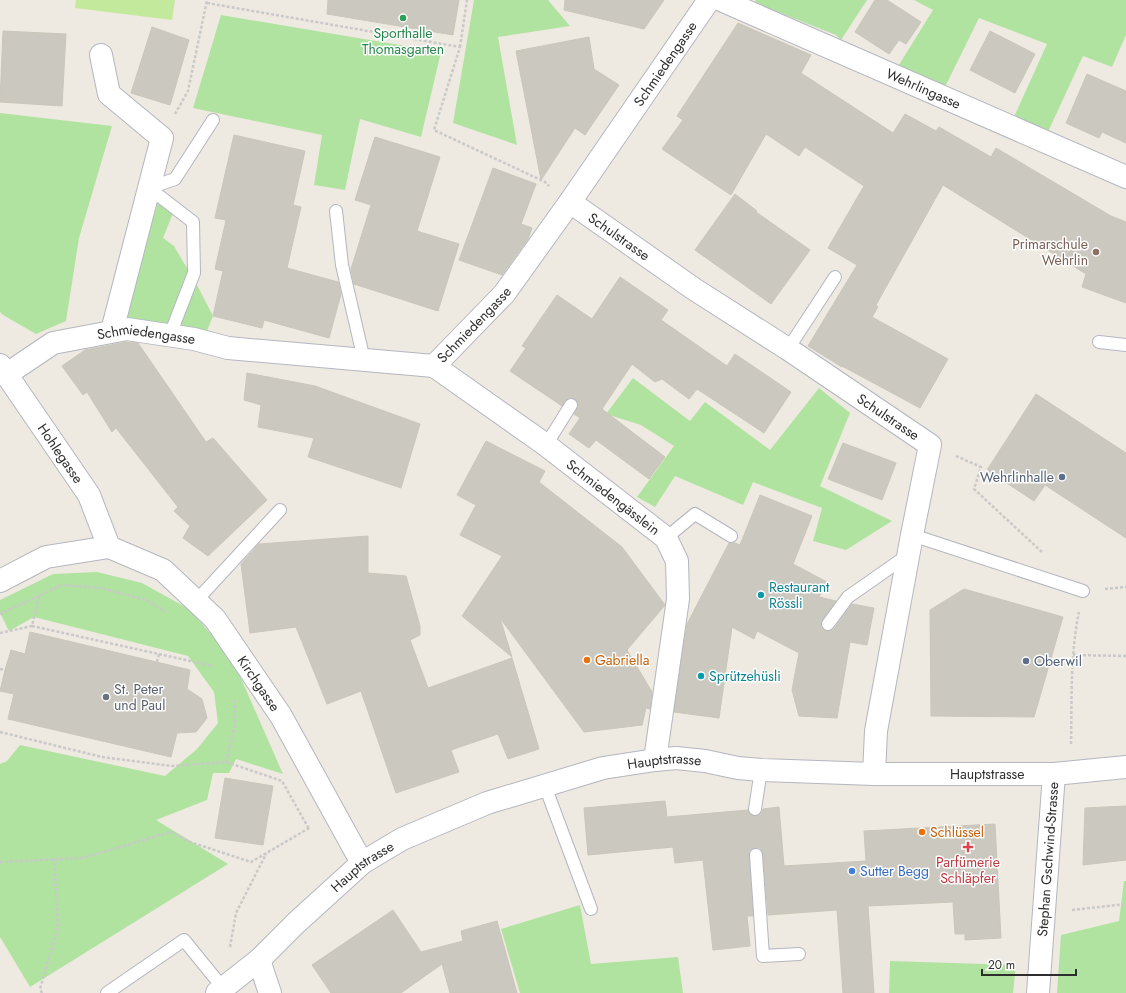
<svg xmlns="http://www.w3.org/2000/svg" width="1126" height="993" font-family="Jost,sans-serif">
  <rect width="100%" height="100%" fill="#eeeae1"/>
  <!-- green -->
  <g fill="#b1e3a0">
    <path d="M474,0h74l22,26 -72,11 19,108 -64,-22z"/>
    <path d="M755,0h112l-26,40 -5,-5 -80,-32z"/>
    <path d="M914,0h212v35l-14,32 -29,-11 -35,76 -35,-13 34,-75 -68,-26 -35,71 -47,-21 36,-58z"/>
    <path d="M221,15l220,37 -20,85 -61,-18 -15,71 -31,-5 8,-50 -129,-27z"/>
    <path d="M0,113l112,13 -33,112 -13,83 -30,13 -33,-19 -3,-3z"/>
    <path d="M158,203l15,10 -10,25 11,8 24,41 15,29 -8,20 -83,-15z"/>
    <path d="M633,378l57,43 15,-19 65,48 49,-62 31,25 -30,73 72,35 -46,29 -33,-9 9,-33 -69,-26 -10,23 -68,-29 -20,31 -18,-10 37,-51 -33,-21 -35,-11z"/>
    <path d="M97,572l45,11 47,26 43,49 51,116 -47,-15 -7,14h-16l-6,27 -51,20 72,44 -198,123 -30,-50v-173l7,-3 13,-16 145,31 32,-27 21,-26 -4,-31 -26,-36 -154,-39 -25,14 -9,-18v-13l53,-26z"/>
    <path d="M1124,881h2v112h-69l4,-58 58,-14z"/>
    <path d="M580,905l11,59 87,-7 5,36h-163l-19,-64z"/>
    <path d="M890,961l126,4 -3,28h-124z"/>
  </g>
  <!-- pitch -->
  <path fill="#c2e99c" d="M76,0h99l-3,20 -97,-12z"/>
  <!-- building -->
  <g fill="#cac8bf" stroke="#cac6ba">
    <path d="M328,0h131l-6,35 -126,-21z"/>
    <path d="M565,0h99l-20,29 -80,-19z"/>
    <path d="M875,0h12l34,22 -15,22 -7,-4 -10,14 -34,-22z"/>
    <path d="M738,23l73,32 -10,18 92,60 12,-19 31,17 3,-4 52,30 5,-9 115,68 15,6v81l-44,-16 4,-13 -143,-89 -67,120 2,2 -6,10 76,42 -28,49 -78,-42v1l-34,-21 49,-81 -29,-17 36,-62 -59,-39 -6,9 -33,-22 -35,61 -69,-46 21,-29 -6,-4z"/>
    <path d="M152,27l37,13 -19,65 -39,-12z"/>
    <path d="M3,31l63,3 -4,72 -62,-4z"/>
    <path d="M990,31l45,23 -20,39 -45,-23z"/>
    <path d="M589,37l5,32 25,16 -34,50 -10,-7 -34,52 -25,-129z"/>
    <path d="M1087,74l39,17v52l-24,-11 -3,6 -33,-15z"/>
    <path d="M234,135l71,16 -12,54 8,2 -14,61 51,14 3,12 -12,44 -65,-18 -2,8 -49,-12 10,-45 -8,-2 11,-49 -11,-2z"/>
    <path d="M375,137l65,20 -23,74 42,13 -21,67 -84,-27 -3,-15 20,-64 -16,-5z"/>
    <path d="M493,168l43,16 -15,40 11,4 -4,11 -26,36 -43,-15z"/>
    <path d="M735,194l22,17 -1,1 54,38 -39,54 -76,-54z"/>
    <path d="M620,277l48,33 -7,10 66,46 8,-12 56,38 -27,41 -67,-44 -8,10 -27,-20 -7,3 -23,-18 -30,45 63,48 -16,22 -53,-39 -7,8 -20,-14 11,-16 -6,-4 4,-8v-4l-3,-3 -3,-1h-4l-6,8 -52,-35 16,-23 -4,-2 35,-51 35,24z"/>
    <path d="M127,342l11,1 68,99 7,-4 54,62 -59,56 -25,-18 7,-12 -16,-15 4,-4 -62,-79 -4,4 -25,-40 -4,3 -21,-29 23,-16z"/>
    <path d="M247,373l68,13 105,38 -19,64 -93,-31 6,-19 -56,-11 3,-22 -17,-5z"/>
    <path d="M1036,394l90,59v85l-81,-53 -11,16 -47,-31z"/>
    <path d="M486,441l59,30 -6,11 83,65 43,58 -38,45 25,42 -2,17 -4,-1 -4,17 -58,7 -84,-114 12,39 -50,-41 40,-60 -42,-21 16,-30 -19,-10z"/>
    <path d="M843,443l53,20 -14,37 -54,-21z"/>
    <path d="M760,495l52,21 -19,48 34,18 -8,15 17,4 -14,19 -1,3v4l2,3 5,1h3l3,-2 18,-25 22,4 -7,37 -17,-3 -13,76 -38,-2 -7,-26 7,-37 -42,-22 -3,8 -22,-12 -13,91 -45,-6 13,-88 42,-81h6l5,2z"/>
    <path d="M368,536v37l38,3 14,50v9l-10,5 18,48 84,-30 27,91 -31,10 -10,-25 -47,16 8,22 -63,21 -35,-102 -34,13 -31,-77 -46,6 -9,-69 18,-20z"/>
    <path d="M964,589l99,28 -29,100 -103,-1 -1,-106z"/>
    <path d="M30,632l160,38 -3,19 15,10 5,19 -11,14 -19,1 -6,24 -163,-38 6,-25 -14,-3 5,-21 6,-20 14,4z"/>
    <path d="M225,778l48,8 -10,59 -48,-7z"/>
    <path d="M665,801l2,16 81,-7 2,5 4,1h4l3,-2 2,-5 16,-2 5,59 82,-5 -2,-30 131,-7 6,114 -36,2v-6h-10l-2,-32 -85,4 6,87h-31l-6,-83 -69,5 -5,-61 -1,-3 -2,-3h-4l-4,1 -3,2v4l4,61h-6l3,30 -37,4 -10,-90 -28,3 -2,-16 -85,8 -4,-47z"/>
    <path d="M1126,806v54l-43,5 2,-57z"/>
    <path d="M393,910l28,42 42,-11 -2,-10 36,-10 20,72h-67l-8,-29 -41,29h-70l-19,-28z"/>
  </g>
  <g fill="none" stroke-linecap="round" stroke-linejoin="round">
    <!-- service casing -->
    <g stroke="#b4b6c0" stroke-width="14">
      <g id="service">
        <path d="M149,188l44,34 1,51 -24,62"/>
        <path d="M149,188l26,-9 38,-59"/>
        <path d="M336,211l6,54 22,95"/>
        <path d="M1099,342l27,3"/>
        <path d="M788,349l47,-72"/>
        <path d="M546,445l25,-40"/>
        <path d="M912,535l171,56"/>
        <path d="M666,538l29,-24 36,22"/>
        <path d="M196,601l84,-91"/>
        <path d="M828,624l20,-27 60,-42"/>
        <path d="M545,786l46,123"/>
        <path d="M755,809l6,-39"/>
        <path d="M756,855l7,101 36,-2"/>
        <path d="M107,993l77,-53 39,48"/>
      </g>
    </g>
    <!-- minor casing -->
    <g stroke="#b4b6c0" stroke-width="24">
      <g id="minor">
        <path id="s1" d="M721,0l405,177"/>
        <path d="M101,55l8,39 53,44 -50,193"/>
        <path id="s2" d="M570,202l124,87 94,60 142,96 -18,90 -36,196 -2,43"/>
        <path id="s3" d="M0,365l89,130 20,52"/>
        <path id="s4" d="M434,366l112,79 120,93 11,23 1,38 -23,161"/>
        <path id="s5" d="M7,374l46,-31 74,-14 67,10 34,9 206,18 70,-72 66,-92 139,-202"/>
        <path id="s6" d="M109,547l54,23 52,49 66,97 81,147"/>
        <path d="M0,581l46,-24 63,-10"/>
      </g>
    </g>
    <!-- secondary casing -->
    <g stroke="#b4b6c0" stroke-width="24">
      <g id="secondary">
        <path d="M259,960l11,33"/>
        <path id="s7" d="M217,993l42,-33 37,-37 66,-60 40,-24 85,-36 116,-35 52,-8 21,-2 29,3 33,7 23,2 113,4h180l72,-7"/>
        <path id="s8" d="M1038,993l16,-219"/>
      </g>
    </g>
    <!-- path -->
    <g stroke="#c9c9c9" stroke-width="2.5" stroke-dasharray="3 2" stroke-linecap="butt">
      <path d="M207,3l253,44 -26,83 111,52 4,4"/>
      <path d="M460,47l7,-47"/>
      <path d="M175,114l13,-23 19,-91"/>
      <path d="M956,456l25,11 -7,22 69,64"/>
      <path d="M1105,589l21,-2"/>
      <path d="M0,614l62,-29 39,3 48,13 16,11"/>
      <path d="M32,626l181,40"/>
      <path d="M0,633l32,-7 7,-30"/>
      <path d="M1073,655l53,1"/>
      <path d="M157,662l2,-8"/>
      <path d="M0,669l5,1"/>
      <path d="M0,732l102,25 70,9 54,-4 56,19 27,48"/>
      <path d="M1071,744c1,-44 -1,-89 8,-132"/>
      <path d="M226,762l9,-37v-27"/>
      <path d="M0,862l82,-4 89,-26 19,10 61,20 60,-35"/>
      <path d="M1072,910l54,-6"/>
      <path d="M230,947l6,-34 30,-59"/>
      <path d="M42,993l-2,-4 18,-62 -4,-68"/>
    </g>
    <!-- service -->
    <use href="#service" stroke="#fff" stroke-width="12"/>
    <!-- minor -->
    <use href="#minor" stroke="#fff" stroke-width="22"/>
    <!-- secondary -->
    <use href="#secondary" stroke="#fff" stroke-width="22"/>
  </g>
  <!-- markers -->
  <circle fill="#2e9e5b" stroke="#fff" stroke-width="1.5" cx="403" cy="18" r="4"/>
  <circle fill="#8d6e63" stroke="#fff" stroke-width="1.5" cx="1096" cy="252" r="4"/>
  <g fill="#5c6f8a" stroke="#fff" stroke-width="1.5">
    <circle cx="1062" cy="477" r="4"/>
    <circle cx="1026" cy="661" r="4"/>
  </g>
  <g fill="#0f9aa8" stroke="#fff" stroke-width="1.5">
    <circle cx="761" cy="595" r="4"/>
    <circle cx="701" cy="676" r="4"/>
  </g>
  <g fill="#e8710a" stroke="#fff" stroke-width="1.5">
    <circle cx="587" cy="660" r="4"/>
    <circle cx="922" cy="832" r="4"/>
  </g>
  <circle fill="#6b7280" stroke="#fff" stroke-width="1.5" cx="106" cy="697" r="4"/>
  <path fill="#e0444e" stroke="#fff" stroke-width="1.5" d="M966 841h4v4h4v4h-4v4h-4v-4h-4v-4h4z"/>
  <circle fill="#3f7fe0" stroke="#fff" stroke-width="1.5" cx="852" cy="871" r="4"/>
  <g text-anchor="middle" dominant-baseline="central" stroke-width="3" stroke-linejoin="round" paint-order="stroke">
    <!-- leisure labels -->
    <g font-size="14" fill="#27864d" stroke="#fff">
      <text x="403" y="33">Sporthalle<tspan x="403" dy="16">Thomasgarten</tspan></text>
    </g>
    <!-- street labels -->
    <g font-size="14" fill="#2e2e2e" stroke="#fff">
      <text stroke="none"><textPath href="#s5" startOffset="822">Schmiedengasse</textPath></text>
      <text stroke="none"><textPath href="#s1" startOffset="221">Wehrlingasse</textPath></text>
      <text stroke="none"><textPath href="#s2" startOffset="60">Schulstrasse</textPath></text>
      <text stroke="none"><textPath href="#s5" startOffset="498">Schmiedengasse</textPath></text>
      <text stroke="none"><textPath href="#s5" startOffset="150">Schmiedengasse</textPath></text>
      <text stroke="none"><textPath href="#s2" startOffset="384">Schulstrasse</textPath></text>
      <text stroke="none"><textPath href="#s3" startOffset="107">Hohlegasse</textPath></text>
      <text stroke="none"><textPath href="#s4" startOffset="222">Schmiedengässlein</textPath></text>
      <text stroke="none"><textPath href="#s6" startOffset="208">Kirchgasse</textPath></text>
      <text stroke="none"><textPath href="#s7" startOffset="517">Hauptstrasse</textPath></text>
      <text stroke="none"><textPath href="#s7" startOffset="841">Hauptstrasse</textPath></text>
      <text stroke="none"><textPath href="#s8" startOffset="134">Stephan Gschwind-Strasse</textPath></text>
      <text stroke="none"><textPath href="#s7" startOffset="193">Hauptstrasse</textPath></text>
    </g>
    <!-- education labels -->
    <g font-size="14" fill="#785e54" stroke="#fff" text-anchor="end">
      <text x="1088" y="244">Primarschule<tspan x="1088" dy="16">Wehrlin</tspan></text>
    </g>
    <!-- service labels -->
    <g font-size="14" fill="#4e5e75" stroke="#fff" text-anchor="end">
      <text x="1054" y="477">Wehrlinhalle</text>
      <text x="1034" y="661" text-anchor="start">Oberwil</text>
    </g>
    <!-- culture labels -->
    <g font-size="14" fill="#0d838f" stroke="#fff" text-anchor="start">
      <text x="769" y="587">Restaurant<tspan x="769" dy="16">Rössli</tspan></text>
      <text x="709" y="676">Sprützehüsli</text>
    </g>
    <!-- food labels -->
    <g font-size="14" fill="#c56008" stroke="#fff" text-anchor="start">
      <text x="595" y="660">Gabriella</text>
      <text x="930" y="832">Schlüssel</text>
    </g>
    <!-- worship labels -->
    <g font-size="14" fill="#5b616d" stroke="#fff" text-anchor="start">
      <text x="114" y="689">St. Peter<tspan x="114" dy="16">und Paul</tspan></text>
    </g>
    <!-- health labels -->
    <g font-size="14" fill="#be3a42" stroke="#fff">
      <text x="968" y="862">Parfümerie<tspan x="968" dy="16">Schläpfer</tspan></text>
    </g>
    <!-- shop labels -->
    <g font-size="14" fill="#366cbe" stroke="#fff" text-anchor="start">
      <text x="860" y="871">Sutter Begg</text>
    </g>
  </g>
  <!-- scale -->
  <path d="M982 969v6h94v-6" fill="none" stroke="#2e2e2e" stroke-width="2"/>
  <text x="988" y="969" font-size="12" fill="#2e2e2e" stroke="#ffffff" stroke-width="3" paint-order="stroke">20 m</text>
</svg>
